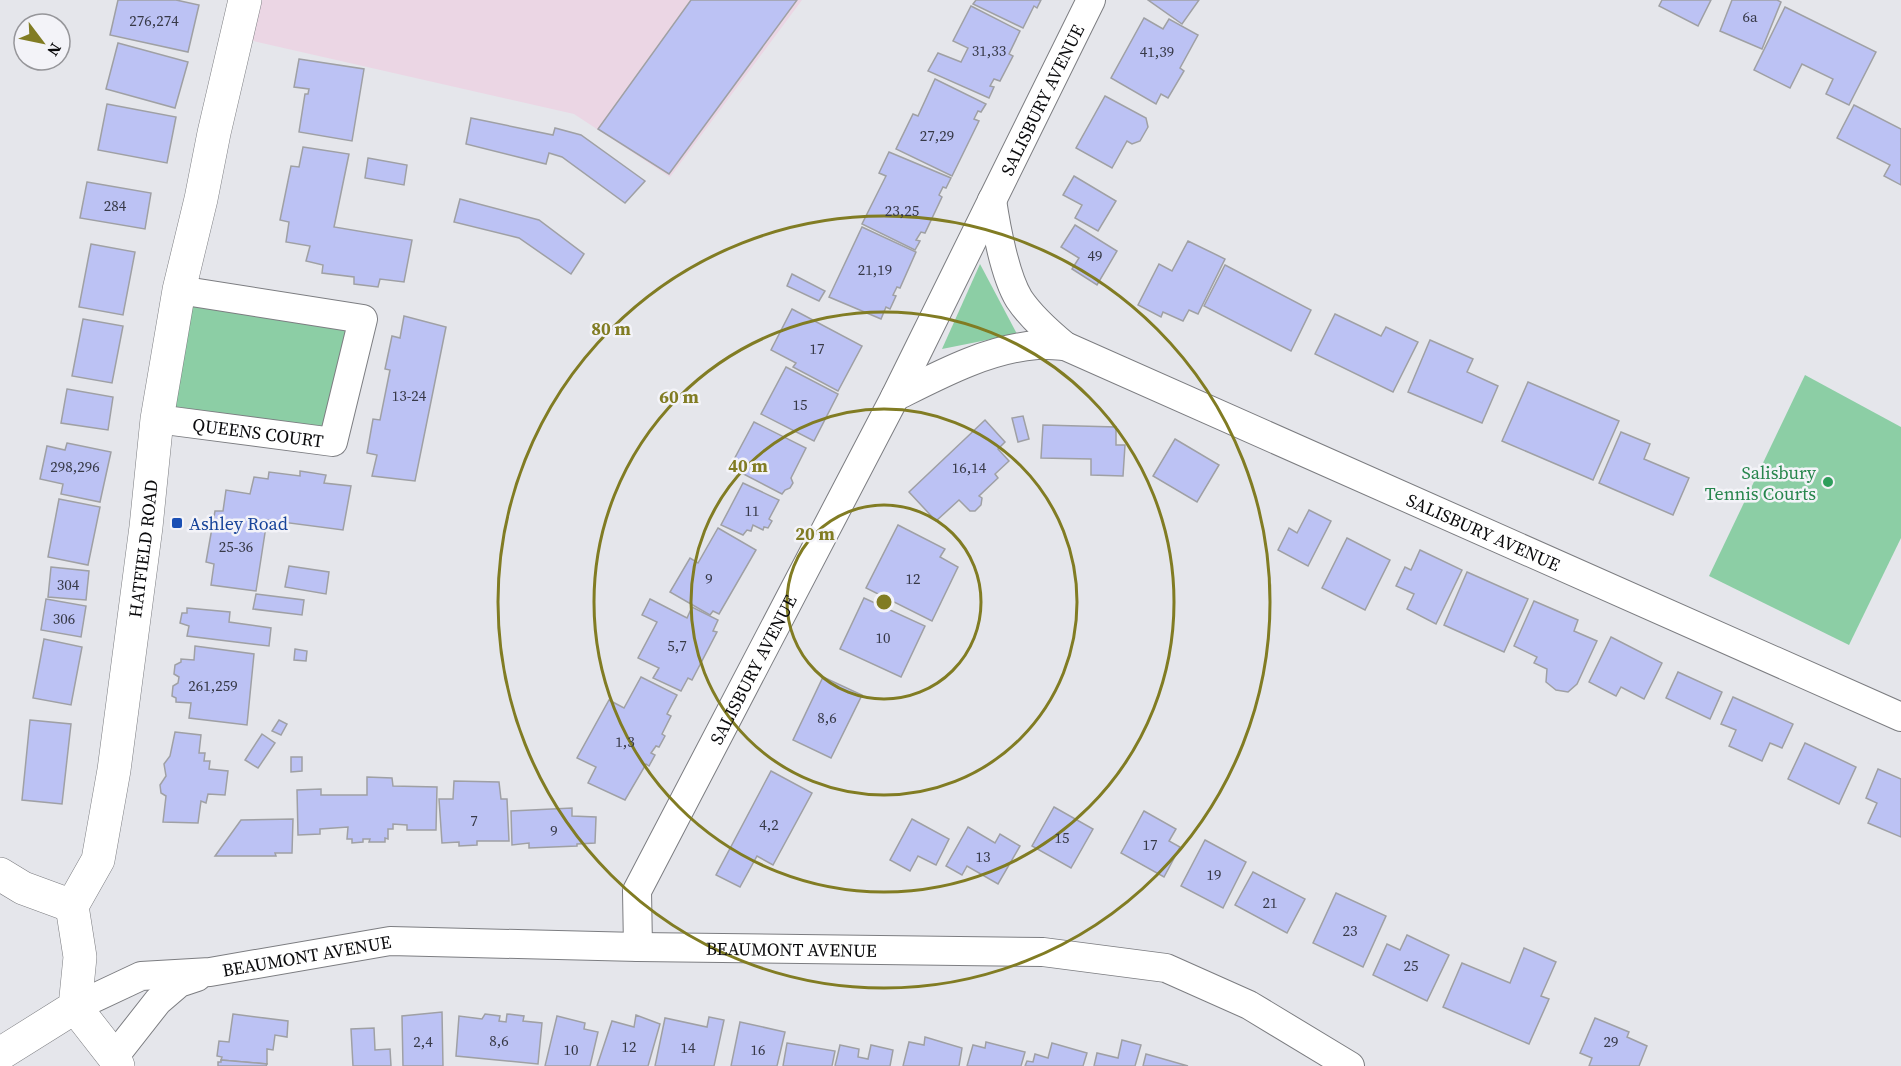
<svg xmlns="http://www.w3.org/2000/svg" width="1901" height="1066" font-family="'Source Serif 4',serif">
  <rect width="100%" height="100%" fill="#e5e6eb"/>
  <!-- commercial -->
  <path fill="#ebd6e4" d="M260,0h542l-132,177 -96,-63 -325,-74z"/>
  <!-- green -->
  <g fill="#8ccea5">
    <path d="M980,264l37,70 -75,15z"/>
    <path d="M192,291l167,31 -22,108 -167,-24z"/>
    <path d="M1805,375l96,52v111l-52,107 -140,-69z"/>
  </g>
  <!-- building -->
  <g fill="#bcc2f4" stroke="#9fa0a4" stroke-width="1.5">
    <path d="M118,0h58l23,5 -11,47 -78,-17z"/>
    <path d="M691,0h106l-128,174 -71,-45z"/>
    <path d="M976,0h65l-4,8 -3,-2 -11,22 -50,-24z"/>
    <path d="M1148,0h51l-17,24z"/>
    <path d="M1662,0h49l-13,26 -39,-20z"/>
    <path d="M1732,0h45l4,2 -19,47 -42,-18z"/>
    <path d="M971,6l49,25 -11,23 4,2 -13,25 -6,-2 -4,7 4,1 -5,11 -61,-27 10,-18 23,9 7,-14 -15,-7z"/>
    <path d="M1785,7l91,45 -27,53 -23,-11 7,-15 -31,-15 -12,24 -36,-18z"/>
    <path d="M1144,18l19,11 6,-10 29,16 -18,33 4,3 -16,27 -7,-4 -5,10 -45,-26z"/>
    <path d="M118,43l70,19 -13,46 -69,-19z"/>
    <path d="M299,59l65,10 -12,72 -53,-9 6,-38h3l1,-5 -15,-2z"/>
    <path d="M935,79l51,25 -5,8 -3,-1 -4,8 5,2 -27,55 -56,-27 17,-35 5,2z"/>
    <path d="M1105,96l41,22 2,9 -8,14 -8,3 -5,-3 -15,27 -36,-20z"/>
    <path d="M107,104l69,13 -9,46 -69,-13z"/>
    <path d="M1854,105l47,24v56l-17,-9 6,-11 -53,-27z"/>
    <path d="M471,118l82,17 2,-7 26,7 64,46 -20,22 -63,-46 -13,-4 -3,11 -80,-20z"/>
    <path d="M303,147l46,7 -15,73 78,13 -8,42 -24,-3 -2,8 -24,-3v-7l-32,-4 1,-8 -17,-4 4,-15 -24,-4 3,-20 -9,-2 11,-54 8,1z"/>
    <path d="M889,152l62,26 -5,10 -3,-1 -4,8 3,2 -17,36 -4,-1 -5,8 4,1 -5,9 -53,-26 24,-48 -7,-3z"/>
    <path d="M368,158l39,7 -3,20 -39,-7z"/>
    <path d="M1074,176l42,25 -18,30 -23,-13 7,-13 -19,-10z"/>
    <path d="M87,182l64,11 -6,36 -65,-11z"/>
    <path d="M460,199l79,21 45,34 -13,20 -52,-36 -65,-16z"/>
    <path d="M1075,225l42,26 -20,34 -25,-16 7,-11 -18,-11z"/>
    <path d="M862,227l54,25 -16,36 -3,-1 -4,8 3,1 -6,13 -4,-2 -5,12 -52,-22z"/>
    <path d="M1188,241l37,18 -27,55 -9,-4 -6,11 -20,-9 -2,5 -23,-12 21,-41 13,7z"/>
    <path d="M91,244l44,8 -12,63 -44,-8z"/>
    <path d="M1225,265l86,45 -20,41 -87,-45z"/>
    <path d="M792,274l33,17 -6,10 -32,-15z"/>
    <path d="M792,309l70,37 -24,45 -45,-24 3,-4 -25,-13z"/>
    <path d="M1335,314l46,22 5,-9 32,15 -25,50 -78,-38z"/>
    <path d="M404,316l42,11 -31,154 -43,-5 5,-21 -10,-2 6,-34 7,1 10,-50 -5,-1 7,-33 8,2z"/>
    <path d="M83,319l40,7 -11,57 -40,-7z"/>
    <path d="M1430,340l43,19 -6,13 31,14 -16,37 -74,-31z"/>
    <path d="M786,367l52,27 -24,47 -53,-27z"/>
    <path d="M1528,382l91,39 -26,59 -91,-39z"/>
    <path d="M67,389l46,8 -5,33 -47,-7z"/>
    <path d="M1023,416l6,23 -11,3 -6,-24z"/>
    <path d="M985,420l20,22 -7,7 11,12 -14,13 3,4 -19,18 3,2 -1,7 -6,6h-5l-11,-11 -23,21 -27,-29z"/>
    <path d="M754,422l52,26 -15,30 2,5 -3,5 -5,2 -3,4 -52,-27z"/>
    <path d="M1043,425l73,2v18h9l-2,31 -32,-1v-16l-50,-1z"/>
    <path d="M1621,432l29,12 -6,15 45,19 -16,37 -74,-32z"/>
    <path d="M1175,439l44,26 -22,37 -44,-26z"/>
    <path d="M67,443l44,9 -11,50 -39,-8 2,-10 -23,-5 7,-33 18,4z"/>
    <path d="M300,471l26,4 -2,8 27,3 -8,44 -76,-10 -11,71 -45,-6 3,-21 -8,-2 9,-51h8l3,-21 24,4 4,-17 14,2 1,-7 31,4z"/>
    <path d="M743,483l36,17 -10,19 3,2 -4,7 -4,-1 -1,3 -10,-5 -2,6 -4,-1 -4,5 -22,-10z"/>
    <path d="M59,499l41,8 -12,58 -40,-8z"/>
    <path d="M1309,510l22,11 -23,45 -30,-16 11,-22 8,5z"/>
    <path d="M898,525l47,24 -5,8 18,10 -26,54 -66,-33z"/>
    <path d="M718,528l38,22 -37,64 -6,-3 -3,4 -40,-23 20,-34 8,5z"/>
    <path d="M1347,538l43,22 -25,50 -43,-22z"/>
    <path d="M1420,550l42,20 -26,54 -29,-15 7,-15 -18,-8 9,-19 6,3z"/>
    <path d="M289,566l40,6 -3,22 -41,-7z"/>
    <path d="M51,567l38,4 -3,29 -38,-3z"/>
    <path d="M1467,572l61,27 -24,53 -60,-27z"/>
    <path d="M256,594l48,6 -2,15 -49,-6z"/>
    <path d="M864,598l61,28 -24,51 -61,-28z"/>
    <path d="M46,599l40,7 -5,31 -40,-7z"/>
    <path d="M650,599l37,19 5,-11 26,13 -5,11 4,1 -25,48 -4,-2 -7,13 -28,-13 6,-10 -21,-10 19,-36 -15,-7z"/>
    <path d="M1534,601l44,19 -4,11 23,10 -20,43 -9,8 -12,-2 -10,-8 1,-13 -13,-6 3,-6 -23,-11z"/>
    <path d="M187,608l43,4 -1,10 42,6 -2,18 -82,-10 2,-10 -9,-3 2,-10h5z"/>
    <path d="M1611,637l51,26 -18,36 -23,-12 -5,9 -27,-14z"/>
    <path d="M44,639l38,8 -11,58 -38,-7z"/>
    <path d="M195,646l59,8 -7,71 -58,-7 2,-15 -15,-1v-4l-4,-2 1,-10 5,-3 1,-6 -5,-3 1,-9 6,-3v-3l13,1z"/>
    <path d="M295,649l12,2 -1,10 -12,-1z"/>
    <path d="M1678,672l44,20 -12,27 -44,-21z"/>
    <path d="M641,677l36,18 -10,19 4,2 -9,18 3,2 -6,11 -3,-1 -5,7 4,2 -6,11 -3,-2 -21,36 -37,-17 8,-16 -19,-9 32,-58 15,8z"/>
    <path d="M823,677l39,18 -31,63 -38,-18z"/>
    <path d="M1733,697l60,27 -11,24 -12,-5 -8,18 -33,-15 7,-16 -15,-6z"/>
    <path d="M30,720l41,4 -9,80 -40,-4z"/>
    <path d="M279,720l8,4 -6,11 -9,-4z"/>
    <path d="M175,732l26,3 -2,18h6l-1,8h6l-1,8 19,2 -3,24 -17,-1 -2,9 -5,-2 -3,22 -35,-1 3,-26 -5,-3 -1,-8 6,-9 -2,-12 6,-8z"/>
    <path d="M262,734l13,9 -17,25 -13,-8z"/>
    <path d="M1805,743l51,24 -17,37 -51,-25z"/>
    <path d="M291,757h11v14l-11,1z"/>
    <path d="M1878,769l23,10v58l-33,-14 9,-20 -11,-5z"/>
    <path d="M771,771l41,22 -39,72 -16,-9 -17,31 -24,-12z"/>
    <path d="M367,777l25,1 1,8 44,1 -1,43h-29v-5l-14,-1v5h-5v10l-3,-1v4h-16l1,-3h-7v3l-11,1v-4h-5l1,-12 -28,2v5l-22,1 -1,-45 24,-1v6h46z"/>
    <path d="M454,781l45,1 2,17h6l2,42h-32v4l-18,1v-4l-17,1 -3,-44h14z"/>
    <path d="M1054,807l39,22 -22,39 -39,-22z"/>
    <path d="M572,808v8l24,1 -1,26 -18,1v2l-48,2v-5l-17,2 -1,-34z"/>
    <path d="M1144,811l32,18 -7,12 11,6 -16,30 -43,-24z"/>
    <path d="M293,819l-1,34h-17l1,3h-61l26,-36z"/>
    <path d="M912,819l37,20 -13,26 -18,-9 -8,15 -20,-11z"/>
    <path d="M968,827l27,16 5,-9 20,12 -22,38 -31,-18 -5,9 -16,-9z"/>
    <path d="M1205,840l41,22 -23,46 -42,-22z"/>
    <path d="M1253,872l52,27 -18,34 -52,-28z"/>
    <path d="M1336,893l50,23 -23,51 -50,-24z"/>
    <path d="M1407,935l42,20 -22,46 -54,-26 14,-31 13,6z"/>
    <path d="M1524,948l32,14 -15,34 8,3 -20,45 -86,-37 19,-44 48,20z"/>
    <path d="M442,1012l1,54h-40l-1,-50z"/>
    <path d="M233,1014l55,7 -1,16 -12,-2 -2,15 -6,-1v15l-46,-4 1,-3 -5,-1 2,-15 10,1z"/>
    <path d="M485,1014l15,2 -1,5 7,1 1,-8 17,2 -1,5 19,2 -4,41 -82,-8 3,-40 23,3z"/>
    <path d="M636,1015l24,9 -12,42h-51l15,-45 22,6z"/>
    <path d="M557,1016l28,7 -1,6 14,3 -8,34h-45z"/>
    <path d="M709,1017l15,3 -10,46h-59l10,-48 42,9z"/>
    <path d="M1595,1018l34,14 -2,5 20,9 -8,20h-50l3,-8 -12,-5z"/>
    <path d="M740,1022l45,10 -8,34h-46z"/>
    <path d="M374,1028l1,22 15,-1 1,17h-38l-2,-37z"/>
    <path d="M925,1037l37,11 -3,18h-56l6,-24 15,3z"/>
    <path d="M1122,1040l19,5 -6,21h-41l3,-13 21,5z"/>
    <path d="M986,1042l39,10 -4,14h-54l6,-21 12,3z"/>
    <path d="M787,1043l48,8 -3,15h-49z"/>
    <path d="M1052,1043l35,10 -4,13h-58l2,-5 6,1 2,-8 13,4z"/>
    <path d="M840,1045l19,4 -1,8 10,2 3,-14 22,5 -3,16h-55z"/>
    <path d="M1146,1054l42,12h-45z"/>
    <path d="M221,1060l46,4 -1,2h-48v-4h3z"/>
  </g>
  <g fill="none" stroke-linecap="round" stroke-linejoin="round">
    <!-- minor casing -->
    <g stroke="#7c7d81" stroke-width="30">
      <g id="minor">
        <path id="s1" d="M992,200c4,27 13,76 27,99 12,18 29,33 46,47l836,371"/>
        <path d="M895,397c44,-22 92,-48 142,-52 9,-1 19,1 28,1"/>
        <path id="s2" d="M157,419l176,23 30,-123 -184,-29"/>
        <path id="s3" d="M638,947l-1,-56 258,-494 196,-397"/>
        <path id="s4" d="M75,1007l66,-31 69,-4 180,-31 248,6 405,5 123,16 83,37 101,61"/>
        <path d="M114,1057l44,-56 21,-18 18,-6"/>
      </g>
    </g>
    <!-- tertiary casing -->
    <g stroke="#7c7d81" stroke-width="34">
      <g id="tertiary">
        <path d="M0,874l23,14 49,18"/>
        <path d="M75,1007l39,50 4,9"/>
      </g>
    </g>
    <!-- primary casing -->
    <g stroke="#7c7d81" stroke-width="34">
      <g id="primary">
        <path id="s5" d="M0,1054l75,-47 5,-50 -8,-51 26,-46 16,-90 32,-243 11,-108 22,-129 22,-91 13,-66 31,-133"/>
      </g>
    </g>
    <!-- minor -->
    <use href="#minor" stroke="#fff" stroke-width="28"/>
    <!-- tertiary -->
    <use href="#tertiary" stroke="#fff" stroke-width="33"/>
    <!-- primary -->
    <use href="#primary" stroke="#fff" stroke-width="33"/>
  </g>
  <!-- distance rings -->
  <g fill="none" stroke="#817c23" stroke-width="3">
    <circle cx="884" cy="602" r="97"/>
    <circle cx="884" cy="602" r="193"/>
    <circle cx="884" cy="602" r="290"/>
    <circle cx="884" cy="602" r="386"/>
  </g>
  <!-- markers -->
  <circle fill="#2e9e5b" stroke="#f3f3f8" stroke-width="2" cx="1828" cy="482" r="6"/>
  <rect fill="#1a4fb4" stroke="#f3f3f8" stroke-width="2" x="171" y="517" width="12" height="12" rx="3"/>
  <g text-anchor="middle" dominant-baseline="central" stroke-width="5" stroke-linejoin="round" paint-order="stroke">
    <!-- number labels -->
    <g font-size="15" fill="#373947">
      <text x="1750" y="16">6a</text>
      <text x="154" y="20">276,274</text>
      <text x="989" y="50">31,33</text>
      <text x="1157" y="51">41,39</text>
      <text x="937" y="135">27,29</text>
      <text x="115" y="205">284</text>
      <text x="902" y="210">23,25</text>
      <text x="1095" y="255">49</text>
      <text x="875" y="269">21,19</text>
      <text x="817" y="348">17</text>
      <text x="409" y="395">13-24</text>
      <text x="800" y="404">15</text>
      <text x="75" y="466">298,296</text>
      <text x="969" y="467">16,14</text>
      <text x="752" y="510">11</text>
      <text x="236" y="546">25-36</text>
      <text x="709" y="578">9</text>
      <text x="913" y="578">12</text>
      <text x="68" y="584">304</text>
      <text x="64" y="618">306</text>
      <text x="883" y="637">10</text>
      <text x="677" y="645">5,7</text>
      <text x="213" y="685">261,259</text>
      <text x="827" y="717">8,6</text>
      <text x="625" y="741">1,3</text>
      <text x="474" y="820">7</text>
      <text x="769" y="824">4,2</text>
      <text x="554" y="830">9</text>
      <text x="1062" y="837">15</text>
      <text x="1150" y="844">17</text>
      <text x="983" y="856">13</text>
      <text x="1214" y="874">19</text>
      <text x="1270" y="902">21</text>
      <text x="1350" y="930">23</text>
      <text x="1411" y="965">25</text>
      <text x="499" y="1040">8,6</text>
      <text x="423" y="1041">2,4</text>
      <text x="1611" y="1041">29</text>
      <text x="629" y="1046">12</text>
      <text x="688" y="1047">14</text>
      <text x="571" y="1049">10</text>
      <text x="758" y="1049">16</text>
    </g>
    <!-- street labels -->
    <g font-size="18" fill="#0b0b0d" stroke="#f3f3f8">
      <text stroke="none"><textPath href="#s3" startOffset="945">SALISBURY AVENUE</textPath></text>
      <text stroke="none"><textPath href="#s2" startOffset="102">QUEENS COURT</textPath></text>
      <text stroke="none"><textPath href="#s1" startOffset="627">SALISBURY AVENUE</textPath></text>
      <text stroke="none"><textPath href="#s5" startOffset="558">HATFIELD ROAD</textPath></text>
      <text stroke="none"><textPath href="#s3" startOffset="306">SALISBURY AVENUE</textPath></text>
      <text stroke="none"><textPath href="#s4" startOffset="726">BEAUMONT AVENUE</textPath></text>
      <text stroke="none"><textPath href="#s4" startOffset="240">BEAUMONT AVENUE</textPath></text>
    </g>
    <!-- leisure labels -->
    <g font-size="18" fill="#27864d" stroke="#f3f3f8" text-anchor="end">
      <text x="1816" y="472">Salisbury<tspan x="1816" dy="21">Tennis Courts</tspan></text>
    </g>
    <!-- transit labels -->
    <g font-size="18" fill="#164399" stroke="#f3f3f8" text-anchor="start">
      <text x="189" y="523">Ashley Road</text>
    </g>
  </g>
  <circle cx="884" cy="602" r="9" fill="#817c23" stroke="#f3f3f8" stroke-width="3"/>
  <g font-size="18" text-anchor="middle" font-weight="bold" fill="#817c23" stroke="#f3f3f8" stroke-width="5" stroke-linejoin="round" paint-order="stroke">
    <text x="611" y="335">80 m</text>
    <text x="679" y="403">60 m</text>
    <text x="748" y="472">40 m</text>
    <text x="815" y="540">20 m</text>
  </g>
  <!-- north arrow -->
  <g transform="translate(42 42) rotate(122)"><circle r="28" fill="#f3f3f8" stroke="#96969a" stroke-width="1.5"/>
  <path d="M0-4.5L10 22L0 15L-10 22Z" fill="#817c23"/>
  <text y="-9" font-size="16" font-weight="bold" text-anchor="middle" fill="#0b0b0d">N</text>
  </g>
</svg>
